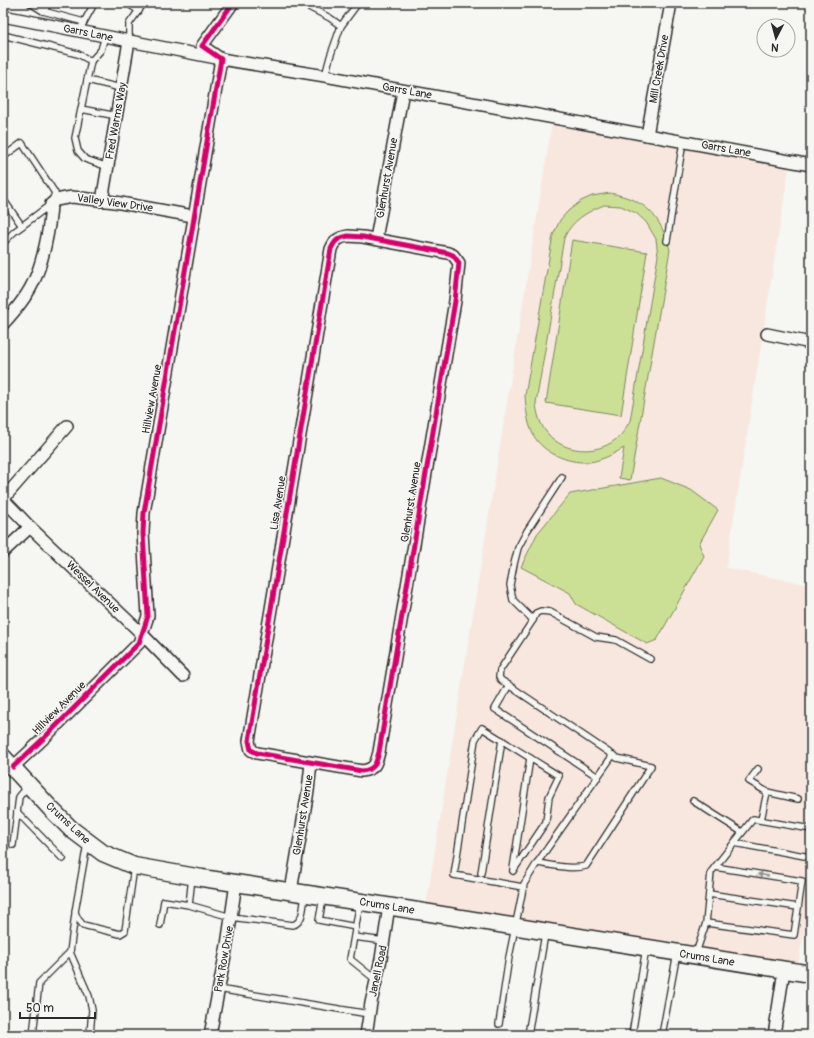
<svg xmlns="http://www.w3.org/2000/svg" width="814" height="1038" font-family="Pangolin,sans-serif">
  <rect width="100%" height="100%" fill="#f6f6f2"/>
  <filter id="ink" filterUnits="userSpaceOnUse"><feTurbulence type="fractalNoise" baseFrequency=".025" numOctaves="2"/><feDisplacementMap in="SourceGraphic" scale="8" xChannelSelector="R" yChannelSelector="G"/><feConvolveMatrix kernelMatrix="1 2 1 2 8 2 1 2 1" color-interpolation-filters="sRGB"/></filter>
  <g filter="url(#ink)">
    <!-- built -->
    <path fill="#f8e7df" d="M552,123l237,44 -63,401 85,17v306l-13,75 -372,-60z"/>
    <!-- green -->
    <g fill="#cce095" stroke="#7c8660" fill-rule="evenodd">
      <path d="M610,193c36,7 50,22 60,57l-40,230 -11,-2 5,-30c-13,7 -26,15 -41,14 -19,0 -44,-12 -51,-30 -5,-12 -6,-24 -7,-36l28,-161 7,-15 8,-9 13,-10 11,-5zM604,205l17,1 15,7 10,9 10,17 2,17 -28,165c-4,6 -8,15 -15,19 -19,15 -51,13 -67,-6 -8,-9 -11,-20 -12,-31l28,-165c8,-18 23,-26 40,-33z"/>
      <path d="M572,240l75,12 -26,163 -75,-12z"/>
      <path d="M661,478l30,12 27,20 -19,34 5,12 -47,84 -10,4 -71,-40 -6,-11 -49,-26 16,-33 33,-40z"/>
    </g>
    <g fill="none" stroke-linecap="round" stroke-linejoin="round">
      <!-- lane casing -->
      <g stroke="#2b2b2b" stroke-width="8">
        <g id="lane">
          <path d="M30,3l13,8 41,11 -5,9"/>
          <path d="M127,3l12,8"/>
          <path d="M301,3l29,15 11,8"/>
          <path d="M43,11l6,-8"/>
          <path d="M84,22l10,-18 -1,-1"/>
          <path d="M3,35l75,19 13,7"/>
          <path d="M105,36l-4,14 -10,11 -16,77 3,13 7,8 23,8"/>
          <path d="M129,41v-17l15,-21"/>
          <path d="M325,76l5,-19 11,-31 17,-23"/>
          <path d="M87,80l34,8"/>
          <path d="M81,109l36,7"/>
          <path d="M3,157l19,-14 33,50 -4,11 -37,28 -11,11"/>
          <path d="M3,199l19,27"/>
          <path d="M667,241l16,-99"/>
          <path d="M562,477l-35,54 -9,17 -4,16 -4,21 3,15 20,20 3,-7 5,-2 9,1 46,25 20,3 34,19"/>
          <path d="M533,620l-33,50 -1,7 2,3 116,78 34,8 -65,100c-15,4 -34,-1 -49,-3"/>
          <path d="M509,685l-14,24 103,68"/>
          <path d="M758,769l-9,12 18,11 31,7"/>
          <path d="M693,801l49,31"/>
          <path d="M17,812l46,47"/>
          <path d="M761,820l6,-28"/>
          <path d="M734,843l76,14 1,-8"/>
          <path d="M87,844l-12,68 3,7 5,6 37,9 5,-3 9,-64"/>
          <path d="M13,845l6,-48 9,-11"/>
          <path d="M513,869l17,-111"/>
          <path d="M513,871l33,-49 3,-25 10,-21 -77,-48 -7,12 -21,135 69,12"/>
          <path d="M481,873l21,-133"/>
          <path d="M709,894l89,13"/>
          <path d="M323,898l-4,22 37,7"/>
          <path d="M360,902l-10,57 26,21"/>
          <path d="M189,905l42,12 62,8c11,-3 10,-20 12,-29"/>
          <path d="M75,914l-5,38 19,44 3,14 -2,25"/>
          <path d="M706,923l88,12 8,-54 -87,-14"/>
          <path d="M160,925l4,-24 25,4 3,-28"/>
          <path d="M354,937l30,4"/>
          <path d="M696,953l10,-30 5,-51 42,-53 58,10"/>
          <path d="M218,989l151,25"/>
          <path d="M499,1024l10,-67 15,-73 13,-21 76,-108"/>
          <path d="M529,1029l16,-95"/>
          <path d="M33,1035l6,-52 31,-31"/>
          <path d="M632,1035l14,-87"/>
          <path d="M662,1035l15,-82"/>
        </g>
      </g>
      <!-- street casing -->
      <g stroke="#2b2b2b" stroke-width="14">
        <g id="street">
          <path d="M3,16l218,43 104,17 486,89"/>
          <path d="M647,135l24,-132"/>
          <path d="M102,201l27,-160"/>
          <path d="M348,236l15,1 85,16 5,2 6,8 -4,38 -76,451c-3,12 -4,17 -17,19l-105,-18 -6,-3 -2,-9 82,-492c4,-9 7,-11 17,-13z"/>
          <path d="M376,239l27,-148"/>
          <path d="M3,324c11,-12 22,-25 29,-39 11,-21 18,-58 19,-81l5,-4 16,-3 43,5 78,14"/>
          <path d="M767,334l44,9"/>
          <path d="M3,499l27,28 112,107 41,42"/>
          <path d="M3,499l64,-73"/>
          <path d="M3,552l27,-25"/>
          <path d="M13,767l31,-29 95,-95 9,-27 -5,-83 1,-20 77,-454 -19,-13 31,-43"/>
          <path d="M291,891l17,-100 3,-28"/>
          <path d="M210,1035l17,-90 9,-62"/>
          <path d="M366,1035l5,-32 10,-44 8,-53"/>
          <path d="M774,1035l10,-65"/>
        </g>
      </g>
      <!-- secondary casing -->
      <g stroke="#2b2b2b" stroke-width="19">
        <path id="secondary" d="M3,757l49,53 19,19 32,24 31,13 68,12 166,25 443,71"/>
      </g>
      <!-- lane -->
      <use href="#lane" stroke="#f6f6f2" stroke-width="5.5"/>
      <!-- street -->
      <use href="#street" stroke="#f6f6f2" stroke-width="11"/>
      <!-- secondary -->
      <use href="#secondary" stroke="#f6f6f2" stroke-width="16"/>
      <!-- cycleway casing -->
      <g stroke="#f6f6f2" stroke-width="8">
        <g id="cycleway">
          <path d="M348,236l15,1 85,16 5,2 6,8 -4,38 -76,451c-3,12 -4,17 -17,19l-105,-18 -6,-3 -2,-9 82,-492c4,-9 7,-11 17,-13z"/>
          <path d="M13,767l31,-29 95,-95 9,-27 -5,-83 1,-20 77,-454 -19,-13 31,-43"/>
        </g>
      </g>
      <!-- cycleway -->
      <use href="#cycleway" stroke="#d6006c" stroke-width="5"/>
    </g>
    <!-- one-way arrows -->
    <defs><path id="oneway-solid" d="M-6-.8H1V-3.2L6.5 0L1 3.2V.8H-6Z"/></defs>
    <use fill="#90908e" href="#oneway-solid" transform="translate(763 875) rotate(-171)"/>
  </g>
  <g text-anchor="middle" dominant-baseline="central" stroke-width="3" stroke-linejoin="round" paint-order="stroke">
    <!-- street labels -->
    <g font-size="11" fill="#2b2b2b" stroke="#f6f6f2">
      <text transform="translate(88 33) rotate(11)">Garrs Lane</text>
      <text transform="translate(659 69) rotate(-80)">Mill Creek Drive</text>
      <text transform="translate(407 91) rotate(10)">Garrs Lane</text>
      <text transform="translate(116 121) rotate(-80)">Fred Warms Way</text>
      <text transform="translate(726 149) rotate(10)">Garrs Lane</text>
      <text transform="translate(387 178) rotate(-80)">Glenhurst Avenue</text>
      <text transform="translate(115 203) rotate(8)">Valley View Drive</text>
      <text transform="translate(152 399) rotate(-80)">Hillview Avenue</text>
      <text transform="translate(411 502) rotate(-81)">Glenhurst Avenue</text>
      <text transform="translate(278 503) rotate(-81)">Lisa Avenue</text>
      <text transform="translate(93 587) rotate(44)">Wessel Avenue</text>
      <text transform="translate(59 708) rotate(-45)">Hillview Avenue</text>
      <text transform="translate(303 815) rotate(-81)">Glenhurst Avenue</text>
      <text transform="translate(68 823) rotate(43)">Crums Lane</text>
      <text transform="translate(387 906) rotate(9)">Crums Lane</text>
      <text transform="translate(707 958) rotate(9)">Crums Lane</text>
      <text transform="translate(224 959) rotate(-80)">Park Row Drive</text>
      <text transform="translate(378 971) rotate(-78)">Janell Road</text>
    </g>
  </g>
  <!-- margin -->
  <rect width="814" height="1038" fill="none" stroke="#f6f6f2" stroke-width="16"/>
  <rect x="8" y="8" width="798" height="1022" fill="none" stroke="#2b2b2b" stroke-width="1.5" filter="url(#ink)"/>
  <!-- north arrow -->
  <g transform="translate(776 38) rotate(186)"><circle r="19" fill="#f6f6f2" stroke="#a5a5a2"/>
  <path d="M0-3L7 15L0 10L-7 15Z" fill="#2b2b2b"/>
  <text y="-6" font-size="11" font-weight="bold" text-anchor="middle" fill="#2b2b2b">N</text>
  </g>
  <!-- scale -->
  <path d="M20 1012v6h75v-6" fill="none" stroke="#2b2b2b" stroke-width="2"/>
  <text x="26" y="1012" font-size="12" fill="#2b2b2b" stroke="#f6f6f2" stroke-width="3" paint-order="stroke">50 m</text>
</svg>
